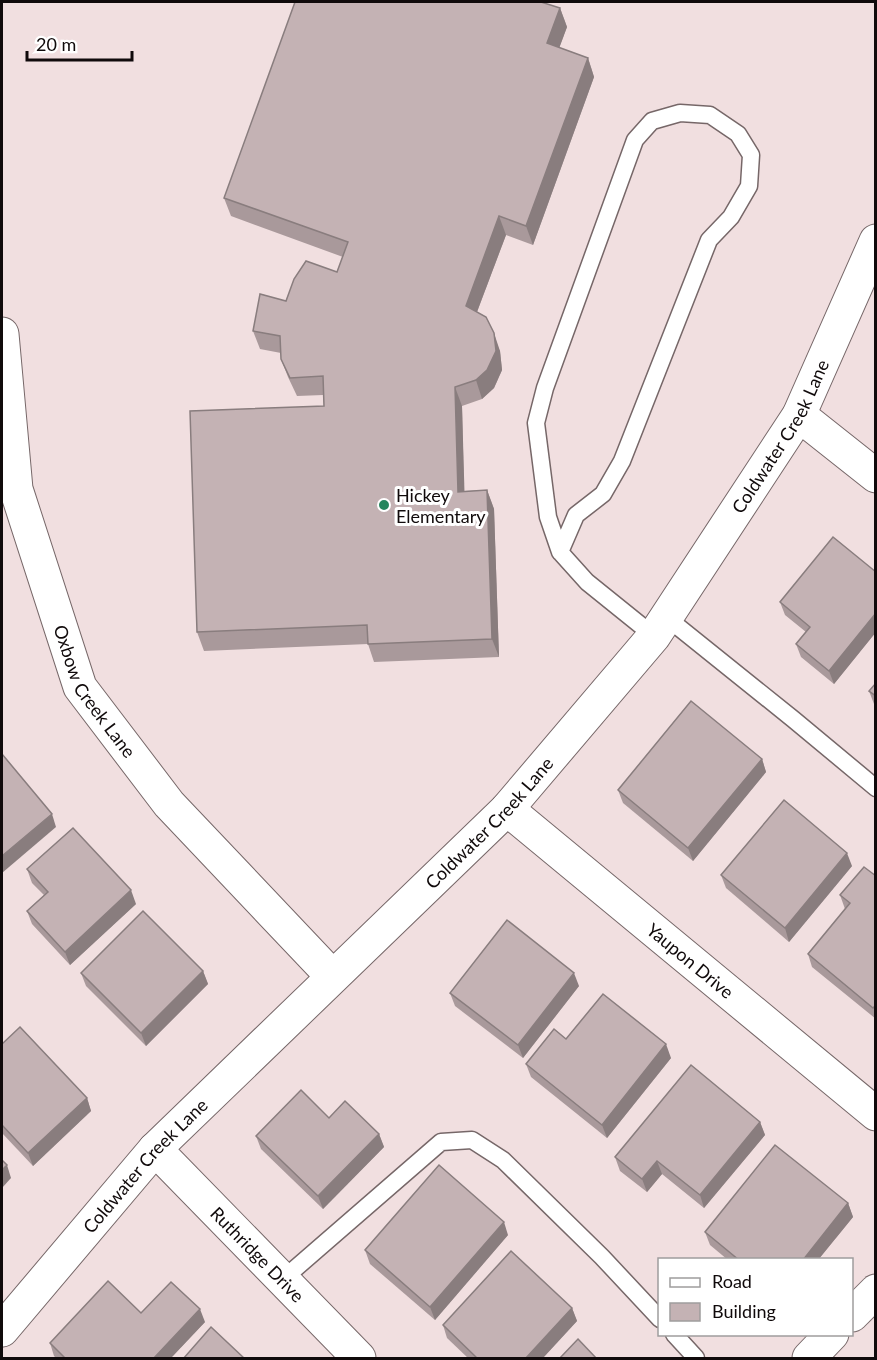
<svg xmlns="http://www.w3.org/2000/svg" width="877" height="1360" font-family="Lato,sans-serif">
  <rect width="100%" height="100%" fill="#f1dfe0"/>
  <g fill="none" stroke-linecap="round" stroke-linejoin="round">
    <!-- lane casing -->
    <g stroke="#766768" stroke-width="19">
      <g id="lane">
        <path d="M560,552l16,-37 27,-21 19,-33 87,-221 22,-23 18,-31 2,-31 -13,-21 -28,-19 -30,-2 -28,8 -17,19 -90,248 -9,35 12,94 12,35 27,30 67,54"/>
        <path d="M666,617l127,102 83,69"/>
        <path d="M282,1280l159,-138 31,-2 31,20 99,97 58,62"/>
        <path d="M674,1334l22,24"/>
      </g>
    </g>
    <!-- street casing -->
    <g stroke="#766768" stroke-width="35">
      <g id="street">
        <path id="s1" d="M2,334l14,155 64,198 89,117 163,172"/>
        <path d="M799,415l77,61"/>
        <path id="s2" d="M507,809l369,305"/>
        <path id="s3" d="M155,1149l204,209"/>
        <path d="M852,1315l24,-24"/>
        <path id="s4" d="M2,1330l153,-181 352,-340 147,-173 145,-221 77,-174"/>
        <path d="M809,1358l23,-24"/>
      </g>
    </g>
    <!-- lane -->
    <use href="#lane" stroke="#fff" stroke-width="16"/>
    <!-- street -->
    <use href="#street" stroke="#fff" stroke-width="33"/>
  </g>
  <!-- wall -->
  <g fill="#a9999b">
    <path d="M560,8l7,19 -8,21 29,10 6,19 -61,168 -27,-10 -29,77 23,39 2,19 -8,18 -12,11 -20,7 2,85 23,-1 7,19 5,148 -125,5 -6,-18 -164,7 -7,-19 127,-226 -1,-11 -26,1 -9,-19 -7,-18v-6l-21,-4 -7,-18 33,-30 51,-29 6,-15 -112,-41 -7,-18z"/>
    <path d="M876,572v60l-42,52 -33,-27 -5,-13 10,-12 -21,-17 -5,-13z"/>
    <path d="M876,683v23l-2,-2 -5,-13z"/>
    <path d="M762,759l4,13 -73,89 -70,-58 -5,-13z"/>
    <path d="M852,866l-63,76 -63,-54 -5,-13z"/>
    <path d="M27,869l109,35 -66,61 -38,-41 -5,-13 17,-16 -12,-12z"/>
    <path d="M876,876v143l-64,-52 -4,-13 37,-45 -5,-14z"/>
    <path d="M203,971l5,13 -62,62 -60,-60 -5,-13z"/>
    <path d="M579,986l-56,72 -68,-52 -5,-13z"/>
    <path d="M566,1039l105,19 -64,80 -76,-61 -5,-13z"/>
    <path d="M2,1044l85,54 4,13 -58,55 -31,-33z"/>
    <path d="M329,1118l50,16 5,13 -61,62 -62,-60 -5,-13z"/>
    <path d="M760,1122l5,13 -61,73 -42,-34 -15,18 -27,-21 -5,-14z"/>
    <path d="M848,1203l5,14 -35,43h-90l-18,-15 -5,-13z"/>
    <path d="M508,1235l-73,85 -65,-56 -5,-14z"/>
    <path d="M572,1308l5,13 -35,38h-73l-22,-21 -4,-13z"/>
    <path d="M141,1313l64,9 -35,37h-113l-3,-3 -4,-13z"/>
  </g>
  <!-- shaded-wall -->
  <g fill="#897d7e">
    <path d="M560,8l7,19 -13,35 -7,-19z"/>
    <path d="M588,58l6,19 -61,168 -7,-19z"/>
    <path d="M499,216l7,19 -34,90 -6,-19z"/>
    <path d="M494,333l6,18 2,19 -8,18 -12,11 -6,-19z"/>
    <path d="M455,387l7,19 3,104 -7,-18z"/>
    <path d="M487,490l7,19 5,148 -7,-18z"/>
    <path d="M876,613v19l-42,52 -5,-13z"/>
    <path d="M762,759l4,13 -73,89 -5,-13z"/>
    <path d="M52,814l4,13 -54,46v-17z"/>
    <path d="M847,853l5,13 -63,76 -4,-14z"/>
    <path d="M131,890l5,14 -66,61 -5,-13z"/>
    <path d="M203,971l5,13 -62,62 -5,-13z"/>
    <path d="M574,973l5,13 -56,72 -5,-13z"/>
    <path d="M666,1044l5,14 -64,80 -5,-13z"/>
    <path d="M87,1098l4,13 -58,55 -5,-13z"/>
    <path d="M760,1122l5,13 -61,73 -4,-13z"/>
    <path d="M379,1134l5,13 -61,62 -5,-13z"/>
    <path d="M657,1161l5,13 -15,18 -5,-13z"/>
    <path d="M7,1165l4,13 -9,10v-18z"/>
    <path d="M848,1203l5,14 -35,43h-15z"/>
    <path d="M504,1222l4,13 -73,85 -5,-13z"/>
    <path d="M572,1308l5,13 -35,38h-17z"/>
    <path d="M200,1309l5,13 -35,37h-17z"/>
  </g>
  <!-- building -->
  <g fill="#c4b2b4" stroke="#897d7e" stroke-width="1.5">
    <path d="M295,2h246l19,6 -13,35 41,15 -62,168 -27,-10 -33,90 20,11 8,16 2,18 -9,19 -11,10 -21,7 3,105 29,-2 5,149 -124,5 -1,-19 -170,7 -7,-221 134,-5 -1,-30 -33,2 -9,-19 -1,-23 -27,-5 7,-37 26,7 8,-22 12,-18 31,11 11,-30 -124,-44z"/>
    <path d="M833,537l43,35v41l-47,58 -33,-27 14,-17 -30,-25z"/>
    <path d="M876,683v13l-7,-5z"/>
    <path d="M691,701l71,58 -74,89 -70,-58z"/>
    <path d="M2,754l50,60 -50,42z"/>
    <path d="M784,800l63,53 -62,75 -64,-53z"/>
    <path d="M73,828l58,62 -66,62 -38,-41 21,-19 -21,-23z"/>
    <path d="M864,867l12,9v129l-3,3 -65,-54 42,-51 -10,-8z"/>
    <path d="M143,911l60,60 -62,62 -60,-60z"/>
    <path d="M507,920l67,53 -56,72 -68,-52z"/>
    <path d="M603,994l63,50 -64,81 -76,-61 28,-35 12,10z"/>
    <path d="M20,1027l67,71 -59,55 -26,-28v-81z"/>
    <path d="M691,1065l69,57 -60,73 -43,-34 -15,18 -27,-22z"/>
    <path d="M301,1090l28,28 16,-17 34,33 -61,62 -62,-60z"/>
    <path d="M775,1145l73,58 -45,57h-64l-34,-28z"/>
    <path d="M2,1160l5,5 -5,5z"/>
    <path d="M439,1165l65,57 -74,85 -65,-57z"/>
    <path d="M511,1251l61,57 -47,51h-47l-35,-34z"/>
    <path d="M108,1281l33,32 30,-31 29,27 -47,50h-87l-16,-16z"/>
    <path d="M211,1327l34,32h-62z"/>
    <path d="M578,1339l19,20h-38z"/>
  </g>
  <!-- markers -->
  <circle fill="#25855d" stroke="#fff" stroke-width="2" cx="384" cy="505" r="6"/>
  <g text-anchor="middle" dominant-baseline="central" stroke-width="6" stroke-linejoin="round" paint-order="stroke">
    <!-- street labels -->
    <g font-size="18" fill="#100a0b" stroke="#fff">
      <text stroke="none"><textPath href="#s4" startOffset="1190">Coldwater Creek Lane</textPath></text>
      <text stroke="none"><textPath href="#s1" startOffset="374">Oxbow Creek Lane</textPath></text>
      <text stroke="none"><textPath href="#s4" startOffset="704">Coldwater Creek Lane</textPath></text>
      <text stroke="none"><textPath href="#s2" startOffset="238">Yaupon Drive</textPath></text>
      <text stroke="none"><textPath href="#s4" startOffset="218">Coldwater Creek Lane</textPath></text>
      <text stroke="none"><textPath href="#s3" startOffset="147">Ruthridge Drive</textPath></text>
    </g>
    <!-- poi labels -->
    <g font-size="18" fill="#100a0b" stroke="#fff" text-anchor="start">
      <text x="396" y="495">Hickey<tspan x="396" dy="21">Elementary</tspan></text>
    </g>
  </g>
  <!-- border -->
  <rect width="877" height="1360" fill="none" stroke="#100a0b" stroke-width="6"/>
  <!-- legend -->
  <rect x="658" y="1258" width="195" height="78" fill="#ffffff" stroke="#9f9d9d" stroke-width="1.5"/>
  <rect x="670" y="1278" width="30" height="9" fill="#ffffff" stroke="#9f9d9d" stroke-width="1.5"/>
  <text x="712" y="1288" font-size="18" fill="#100a0b">Road</text>
  <rect x="670" y="1303" width="30" height="18" fill="#c4b2b4" stroke="#9f9d9d" stroke-width="1.5"/>
  <text x="712" y="1318" font-size="18" fill="#100a0b">Building</text>
  <!-- scale -->
  <path d="M27 51v9h105v-9" fill="none" stroke="#100a0b" stroke-width="3"/>
  <text x="36" y="51" font-size="18" fill="#100a0b" stroke="#ffffff" stroke-width="4.5" paint-order="stroke">20 m</text>
</svg>
